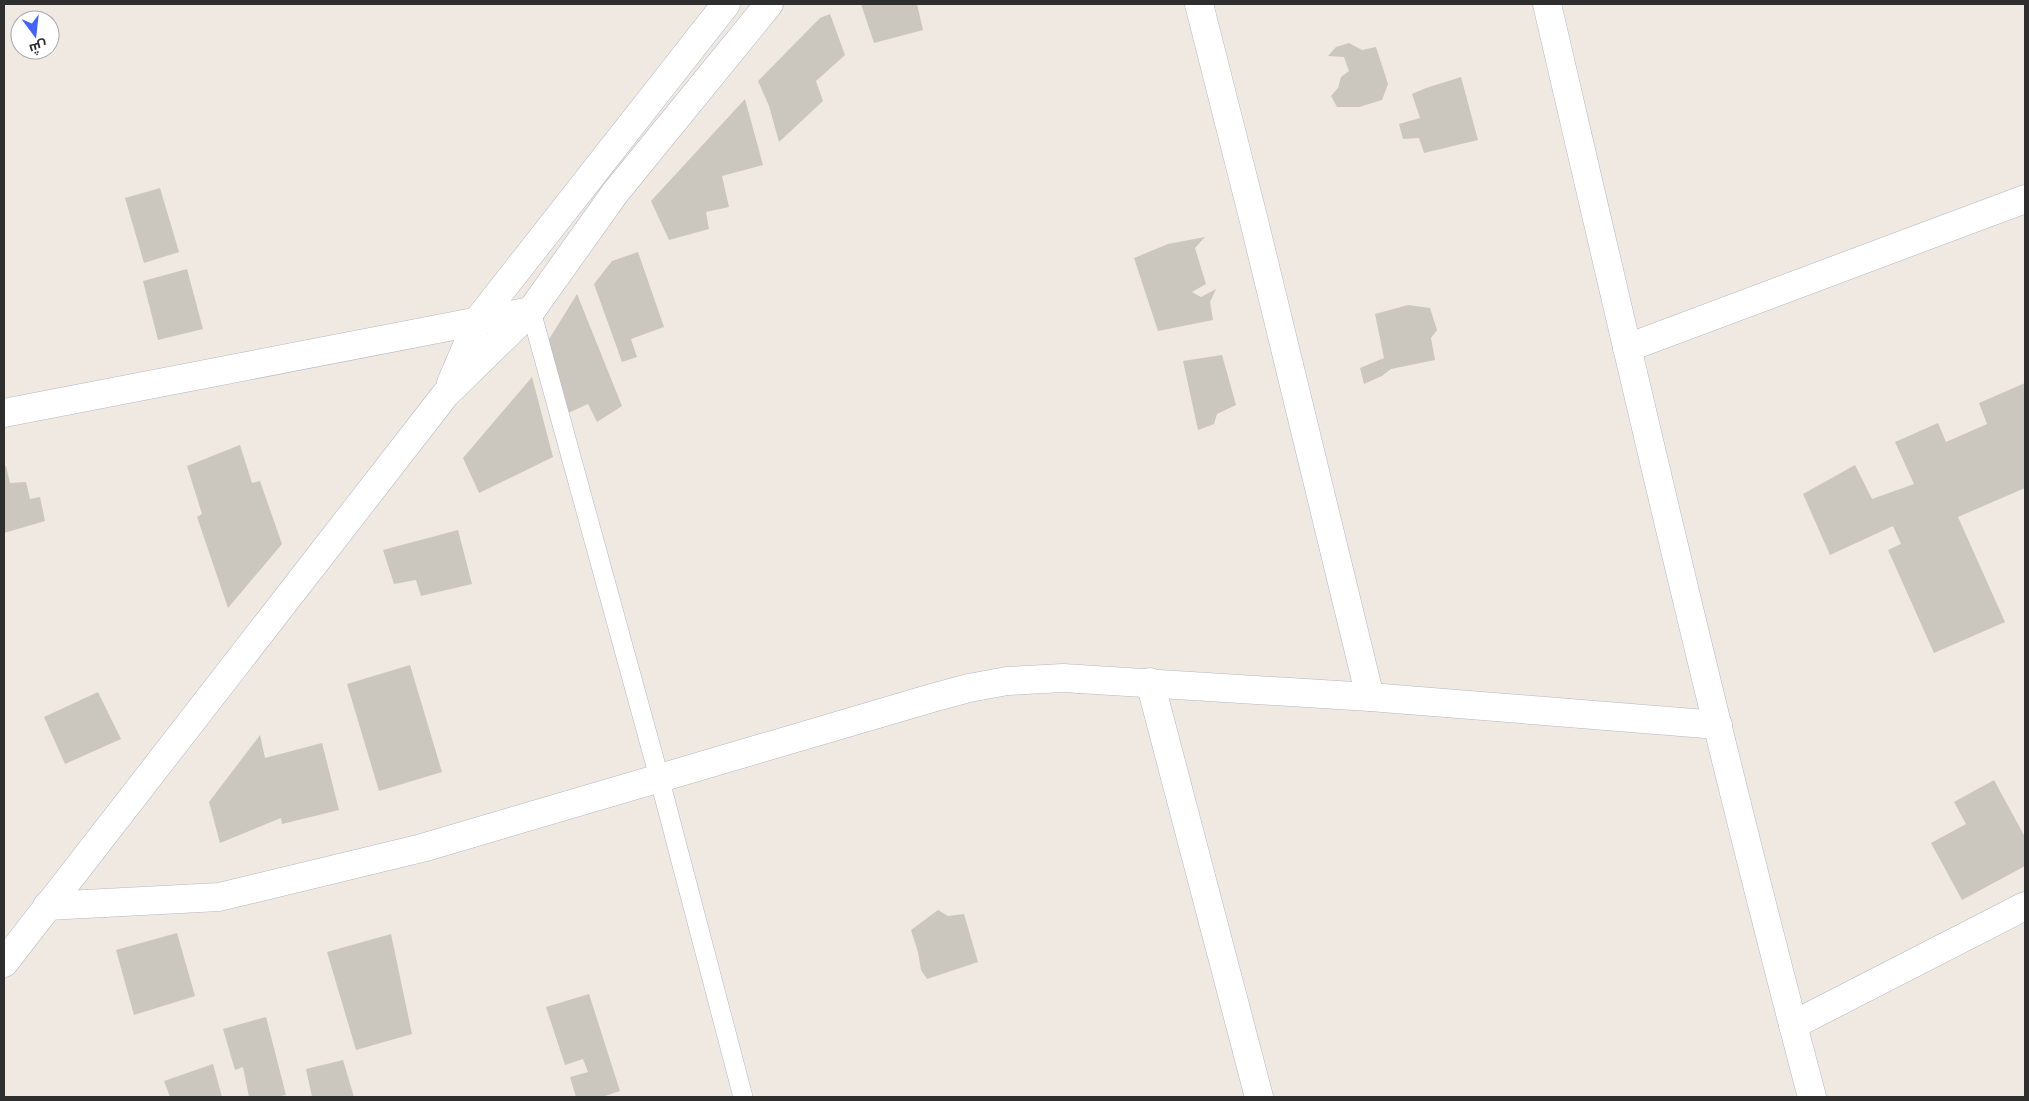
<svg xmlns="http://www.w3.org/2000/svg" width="2029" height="1101" font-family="'Roboto Condensed',Cairo,sans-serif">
  <rect width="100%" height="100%" fill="#efe9e1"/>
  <!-- building -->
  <g fill="#cbc7bf">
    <path d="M861,4h56l6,26 -49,13z"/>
    <path d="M830,14l15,41 -29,26 7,20 -44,41 -10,-36 -11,-25 62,-63z"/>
    <path d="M1349,43l13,7 14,-3 12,37 -6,16 -23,7h-22l-6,-11 7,-8 3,-11 8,-6 -5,-14 -16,-1 8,-9z"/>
    <path d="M1461,77l17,63 -54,13 -5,-15 -16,1 -4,-15 21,-6 -8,-24 14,-6z"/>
    <path d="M745,99l18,66 -41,11 7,31 -23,5 3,17 -40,11 -18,-39z"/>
    <path d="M160,188l19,64 -35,11 -19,-65z"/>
    <path d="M1205,237l-10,11 11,36 -14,8 9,5 15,-8 -6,13 3,18 -55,11 -24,-73 34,-14z"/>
    <path d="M638,252l26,75 -33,12 6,18 -15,5 -28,-78 18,-23z"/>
    <path d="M187,269l16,60 -45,11 -15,-59z"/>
    <path d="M577,294l45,112 -25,16 -9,-18 -22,10 -18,-73z"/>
    <path d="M1408,305l22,3 7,22 -6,8 4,22 -44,9 -9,7 -18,8 -4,-16 24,-10 -9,-44z"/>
    <path d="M1222,355l14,50 -19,9 -3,10 -16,6 -15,-69z"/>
    <path d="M532,377l21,80 -74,36 -16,-35z"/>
    <path d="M2025,383v105l-67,29 47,105 -71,31 -46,-103 13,-6 -8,-18 -63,29 -27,-61 52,-29 17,34 42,-15 -19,-42 43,-19 8,19 41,-18 -8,-21z"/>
    <path d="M240,445l12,38 8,-2 22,63 -54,64 -31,-91 5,-3 -15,-48z"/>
    <path d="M6,466l4,17 16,-1 4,17 10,-2 5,24 -41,12v-66z"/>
    <path d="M458,530l14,54 -51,12 -5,-16 -22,4 -11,-34z"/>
    <path d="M410,665l32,107 -63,19 -32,-107z"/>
    <path d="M98,692l23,47 -56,25 -21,-47z"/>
    <path d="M260,735l5,23 57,-15 17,67 -57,14 -1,-6 -61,25 -11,-41z"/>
    <path d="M1994,780l31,57v29l-63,34 -31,-57 35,-19 -12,-22z"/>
    <path d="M938,910l10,6 16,-2 14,48 -51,17 -6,-9 -3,-18 -7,-22z"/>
    <path d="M177,933l18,63 -61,19 -18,-65z"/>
    <path d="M391,934l21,100 -56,16 -29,-98z"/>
    <path d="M589,994l31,97 -18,6h-26l-6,-20 18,-5 -5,-13 -18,6 -19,-58z"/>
    <path d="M266,1017l20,78 -9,2h-28l-6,-30 -8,3 -12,-41z"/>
    <path d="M343,1060l11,37h-42l-6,-28z"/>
    <path d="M213,1064l9,33h-52l-6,-16z"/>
  </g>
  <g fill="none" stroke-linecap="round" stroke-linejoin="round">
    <!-- lane casing -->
    <g stroke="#b4b7c1" stroke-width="20">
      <path id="lane" d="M531,311l128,466 84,320"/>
    </g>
    <!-- street casing -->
    <g stroke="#b4b7c1" stroke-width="29">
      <g id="street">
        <path d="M1199,4l55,217 116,476"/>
        <path d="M1547,4c85,365 169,731 265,1093"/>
        <path d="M1627,348l398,-149"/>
        <path d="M4,413l527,-102"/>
        <path d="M1150,682l109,415"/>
        <path d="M47,906l172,-9 203,-49 510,-150 37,-10 38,-7 56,-3 307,19 348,28"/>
        <path d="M1793,1025l232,-119"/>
      </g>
    </g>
    <!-- secondary casing -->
    <g stroke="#b4b7c1" stroke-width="29">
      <g id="secondary">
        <path d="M451,383l27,-63 248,-316"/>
        <path d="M4,963l441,-568 86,-84 84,-118 154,-189"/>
      </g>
    </g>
    <!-- lane -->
    <use href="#lane" stroke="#fff" stroke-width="19"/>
    <!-- street -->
    <use href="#street" stroke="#fff" stroke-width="28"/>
    <!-- secondary -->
    <use href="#secondary" stroke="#fff" stroke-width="28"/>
  </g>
  <!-- border -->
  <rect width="2029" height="1101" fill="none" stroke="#2e2e2e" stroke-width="10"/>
  <!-- north arrow -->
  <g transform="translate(35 35) rotate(165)"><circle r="24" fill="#ffffff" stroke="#ababab"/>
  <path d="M0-4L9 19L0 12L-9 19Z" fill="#4264fb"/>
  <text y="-8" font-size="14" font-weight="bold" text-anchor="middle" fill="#2e2e2e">ش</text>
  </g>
</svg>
